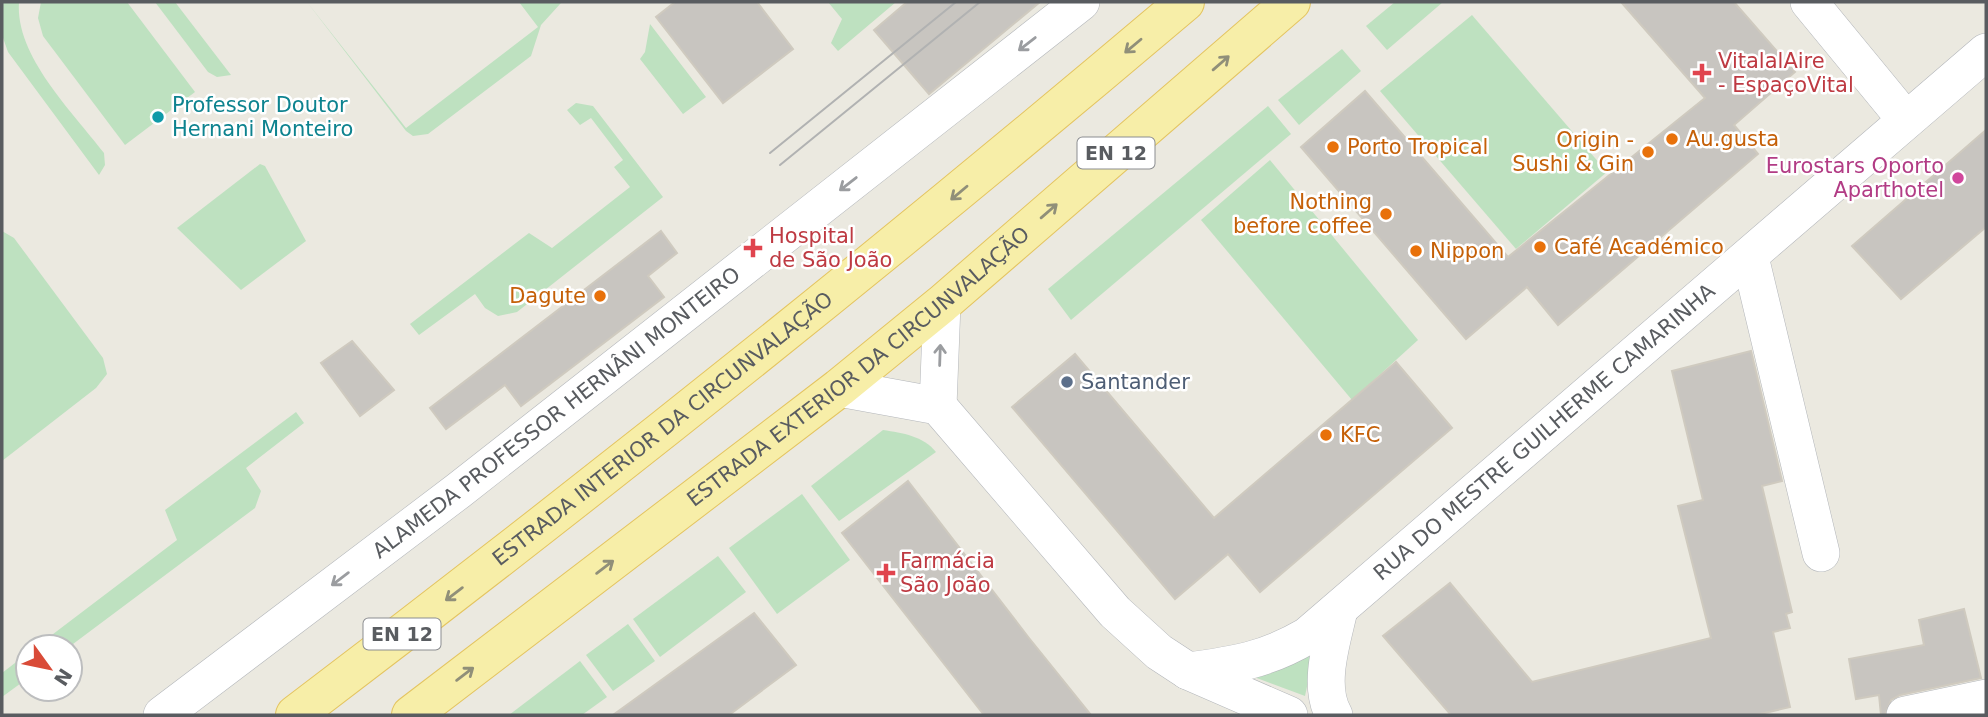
<svg xmlns="http://www.w3.org/2000/svg" width="1988" height="717" font-family="'DejaVu Sans',sans-serif">
  <rect width="100%" height="100%" fill="#ebe9e0"/>
  <!-- green -->
  <g fill="#bee1c0">
    <path d="M2,2h17c-4,54 53,109 85,151l1,12 -6,10 -91,-123 -6,-17z"/>
    <path d="M41,2h86l68,90 -70,53 -82,-109 -5,-18z"/>
    <path d="M155,2h20l56,73 -14,2 -9,-5z"/>
    <path d="M307,2l99,126 132,-101 -19,-25 42,1 -20,22 -10,31 -103,78 -15,2 -7,-5z"/>
    <path d="M828,2h68l-58,49 -7,-8 11,-24z"/>
    <path d="M1395,2h48l-56,48 -21,-24z"/>
    <path d="M1472,15l135,157 -91,77 -136,-158z"/>
    <path d="M650,24l56,73 -23,17 -43,-55 5,-7z"/>
    <path d="M1342,49l19,22 -62,54 -21,-25z"/>
    <path d="M576,103l17,3 70,91 -146,115 -19,4 -13,-8 -10,-14 -56,41 -9,-11 119,-91 23,15 78,-61 -16,-20 9,-7 -32,-42 -11,7 -13,-15z"/>
    <path d="M1268,106l23,28 -220,186 -23,-31z"/>
    <path d="M1270,160l148,180 -66,60 -151,-180z"/>
    <path d="M260,164l5,2 41,75 -65,49 -64,-62z"/>
    <path d="M2,231l12,7 89,120 4,16 -11,14 -94,73z"/>
    <path d="M296,412l8,11 -58,45 15,23 -6,17 -186,139h-33l141,-107 -12,-30z"/>
    <path d="M883,430c20,3 40,6 53,22l-97,69 -28,-35z"/>
    <path d="M802,494l48,66 -73,54 -48,-66z"/>
    <path d="M718,556l28,36 -86,65 -27,-38z"/>
    <path d="M628,624l27,37 -42,30 -27,-36z"/>
    <path d="M1311,649l3,5 -9,42 -51,-19z"/>
    <path d="M28,653v25l-26,19v-24z"/>
    <path d="M580,661l27,36 -25,18h-73z"/>
  </g>
  <!-- building -->
  <g fill="#c8c5c0" stroke="#cfcabf" stroke-width="2">
    <path d="M675,2h82l36,47 -70,54 -67,-86z"/>
    <path d="M907,2h133l-111,92 -55,-64z"/>
    <path d="M1621,2h113l61,70 -61,53 24,29 -200,171 -31,-38 -61,52 -165,-192 64,-56 143,166 197,-159z"/>
    <path d="M1986,130v97l-85,72 -49,-53z"/>
    <path d="M661,231l16,22 -29,23 16,21 -143,109 -16,-21 -59,44 -16,-21z"/>
    <path d="M352,341l42,49 -34,26 -39,-53z"/>
    <path d="M1751,351l31,130 -20,5 30,126 -6,2 4,14 -17,4 17,75 -34,8h-305l-68,-79 67,-53 82,99 179,-44 -33,-132 25,-6 -31,-129z"/>
    <path d="M1075,354l139,164 182,-156 56,66 -192,164 -32,-38 -53,45 -163,-192z"/>
    <path d="M908,481l121,157 62,77h-107l-142,-182z"/>
    <path d="M1964,609l17,69 -81,17 -9,5 -6,15h-4l-2,-20 -23,4 -7,-40 75,-14 -5,-25z"/>
    <path d="M754,613l42,52 -67,50h-116z"/>
  </g>
  <g fill="none" stroke-linecap="round" stroke-linejoin="round">
    <!-- minor casing -->
    <g stroke="#b3b6ba" stroke-width="38">
      <g id="minor">
        <path d="M1809,2l97,118"/>
        <path d="M1750,257l71,296"/>
        <path d="M839,388l99,18 177,206 44,40 29,19 101,44"/>
        <path d="M938,406l4,-102"/>
        <path id="s1" d="M1188,671c46,-6 78,-11 119,-35l679,-584"/>
        <path id="s2" d="M162,715l296,-224 623,-489"/>
        <path d="M1334,715c-17,-29 -2,-74 5,-105"/>
        <path d="M1905,715l81,-17"/>
      </g>
    </g>
    <!-- primary casing -->
    <g stroke="#e4c460" stroke-width="40">
      <g id="primary">
        <path id="s3" d="M295,715c303,-230 600,-467 890,-713"/>
        <path id="s4" d="M411,715l428,-327 103,-84 349,-302"/>
      </g>
    </g>
    <!-- minor -->
    <use href="#minor" stroke="#fff" stroke-width="37"/>
    <!-- primary -->
    <use href="#primary" stroke="#f7eea8" stroke-width="38"/>
    <!-- tram -->
    <g stroke="#b1b2b2" stroke-width="2">
      <path d="M770,153l186,-151"/>
      <path d="M780,165l200,-163"/>
    </g>
  </g>
  <!-- one-way arrows -->
  <defs><path id="oneway-shaft" d="M-6 0H5M1.5-3L5.5 0L1.5 3" fill="none" stroke-width="1.6" stroke-linecap="round" stroke-linejoin="round" transform="scale(1.75)"/></defs>
  <g stroke="#9b9da0">
    <use href="#oneway-shaft" transform="translate(1027 44) rotate(142)"/>
    <use href="#oneway-shaft" transform="translate(848 184) rotate(142)"/>
    <use href="#oneway-shaft" transform="translate(940 355) rotate(-88)"/>
    <use href="#oneway-shaft" transform="translate(340 579) rotate(143)"/>
  </g>
  <g stroke="#908f79">
    <use href="#oneway-shaft" transform="translate(1133 46) rotate(140)"/>
    <use href="#oneway-shaft" transform="translate(1221 63) rotate(-41)"/>
    <use href="#oneway-shaft" transform="translate(959 193) rotate(140)"/>
    <use href="#oneway-shaft" transform="translate(1049 211) rotate(-41)"/>
    <use href="#oneway-shaft" transform="translate(605 567) rotate(-37)"/>
    <use href="#oneway-shaft" transform="translate(454 594) rotate(143)"/>
    <use href="#oneway-shaft" transform="translate(465 674) rotate(-37)"/>
  </g>
  <!-- markers -->
  <g fill="#e0444e" stroke="#fff" stroke-width="2.5">
    <path d="M1698.5 62.5h7v7h7v7h-7v7h-7v-7h-7v-7h7z"/>
    <path d="M749.5 237.5h7v7h7v7h-7v7h-7v-7h-7v-7h7z"/>
    <path d="M882.5 562.5h7v7h7v7h-7v7h-7v-7h-7v-7h7z"/>
  </g>
  <circle fill="#0f9aa8" stroke="#fff" stroke-width="2.5" cx="158" cy="117" r="7"/>
  <g fill="#e8710a" stroke="#fff" stroke-width="2.5">
    <circle cx="1672" cy="139" r="7"/>
    <circle cx="1333" cy="147" r="7"/>
    <circle cx="1648" cy="152" r="7"/>
    <circle cx="1386" cy="214" r="7"/>
    <circle cx="1540" cy="247" r="7"/>
    <circle cx="1416" cy="251" r="7"/>
    <circle cx="600" cy="296" r="7"/>
    <circle cx="1326" cy="435" r="7"/>
  </g>
  <circle fill="#d1479c" stroke="#fff" stroke-width="2.5" cx="1958" cy="178" r="7"/>
  <circle fill="#5c6f8a" stroke="#fff" stroke-width="2.5" cx="1067" cy="382" r="7"/>
  <g text-anchor="middle" dominant-baseline="central" stroke-width="5" stroke-linejoin="round" paint-order="stroke">
    <!-- shield labels -->
    <g fill="#fff" stroke="#8b8d90" stroke-width="2">
      <rect x="1077.5" y="137.5" width="77" height="31" rx="5"/>
      <rect x="363.5" y="618.5" width="77" height="31" rx="5"/>
    </g>
    <g font-size="19" font-weight="bold" fill="#595c60">
      <text x="1116" y="153">EN 12</text>
      <text x="402" y="634">EN 12</text>
    </g>
    <!-- health labels -->
    <g font-size="21" fill="#be3a42" stroke="#fff" text-anchor="start">
      <text x="1718" y="61">VitalalAire<tspan x="1718" dy="24">- EspaçoVital</tspan></text>
      <text x="769" y="236">Hospital<tspan x="769" dy="24">de São João</tspan></text>
      <text x="900" y="561">Farmácia<tspan x="900" dy="24">São João</tspan></text>
    </g>
    <!-- culture labels -->
    <g font-size="21" fill="#0d838f" stroke="#fff" text-anchor="start">
      <text x="172" y="105">Professor Doutor<tspan x="172" dy="24">Hernani Monteiro</tspan></text>
    </g>
    <!-- food labels -->
    <g font-size="21" fill="#c56008" stroke="#fff" text-anchor="start">
      <text x="1686" y="139">Au.gusta</text>
      <text x="1634" y="140" text-anchor="end">Origin -<tspan x="1634" dy="24">Sushi &amp; Gin</tspan></text>
      <text x="1347" y="147">Porto Tropical</text>
      <text x="1372" y="202" text-anchor="end">Nothing<tspan x="1372" dy="24">before coffee</tspan></text>
      <text x="1554" y="247">Café Académico</text>
      <text x="1430" y="251">Nippon</text>
      <text x="586" y="296" text-anchor="end">Dagute</text>
      <text x="1340" y="435">KFC</text>
    </g>
    <!-- hotel labels -->
    <g font-size="21" fill="#b23c85" stroke="#fff" text-anchor="end">
      <text x="1944" y="166">Eurostars Oporto<tspan x="1944" dy="24">Aparthotel</tspan></text>
    </g>
    <!-- street labels -->
    <g font-size="21" fill="#595c60" stroke="#fff">
      <text stroke="none"><textPath href="#s4" startOffset="567">ESTRADA EXTERIOR DA CIRCUNVALAÇÃO</textPath></text>
      <text stroke="none"><textPath href="#s2" startOffset="497">ALAMEDA PROFESSOR HERNÂNI MONTEIRO</textPath></text>
      <text stroke="none"><textPath href="#s3" startOffset="466">ESTRADA INTERIOR DA CIRCUNVALAÇÃO</textPath></text>
      <text stroke="none"><textPath href="#s1" startOffset="438">RUA DO MESTRE GUILHERME CAMARINHA</textPath></text>
    </g>
    <!-- service labels -->
    <g font-size="21" fill="#4e5e75" stroke="#fff" text-anchor="start">
      <text x="1081" y="382">Santander</text>
    </g>
  </g>
  <!-- border -->
  <rect width="1988" height="717" fill="none" stroke="#595c60" stroke-width="7"/>
  <!-- north arrow -->
  <g transform="translate(49 668) rotate(123)"><circle r="33" fill="#ffffff" stroke="#bdbebf" stroke-width="2"/>
  <path d="M0-5L12 26L0 18L-12 26Z" fill="#d94b38"/>
  <text y="-10" font-size="19" font-weight="bold" text-anchor="middle" fill="#595c60">N</text>
  </g>
</svg>
